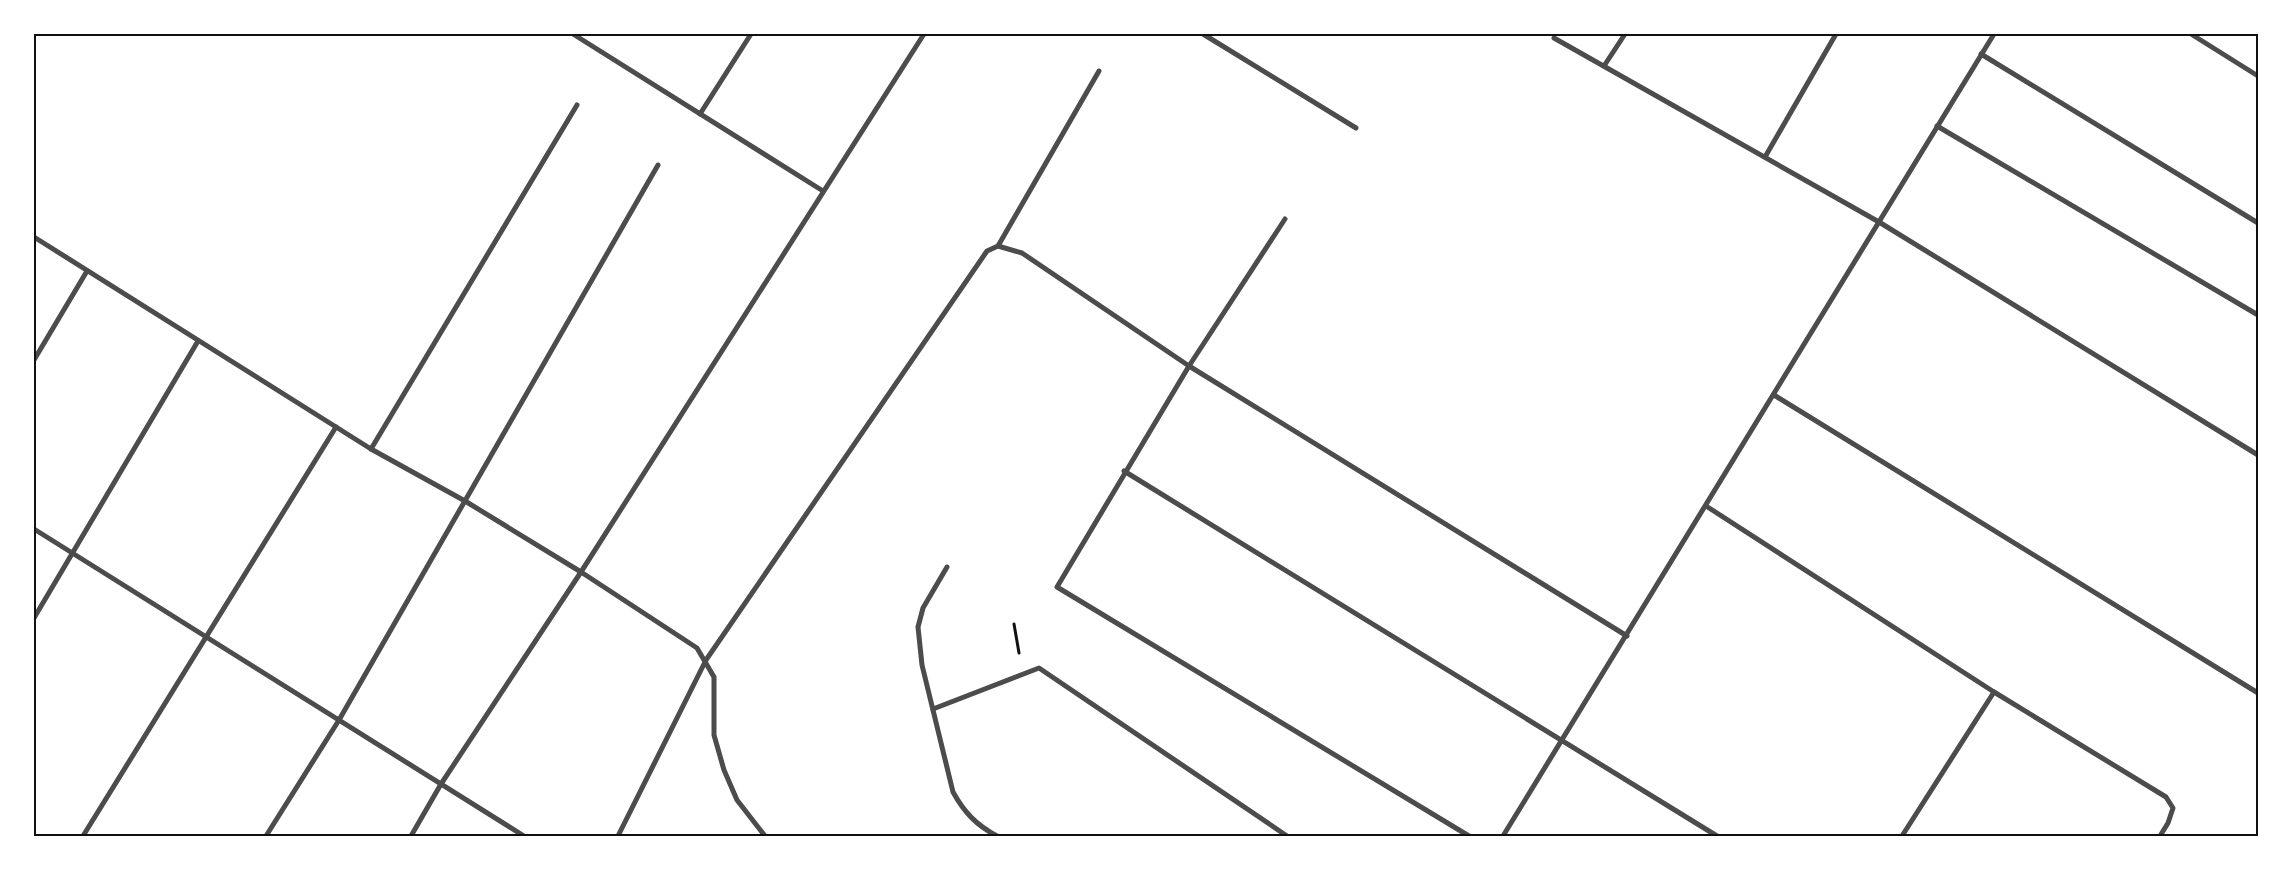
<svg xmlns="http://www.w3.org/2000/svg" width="2292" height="870" font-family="'DejaVu Sans',sans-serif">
  <rect width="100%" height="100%" fill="#fff"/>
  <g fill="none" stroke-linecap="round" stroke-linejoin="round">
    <!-- path -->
    <path stroke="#111" stroke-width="3" d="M1014,624l5,29"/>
    <!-- minor -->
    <g stroke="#4c4c4c" stroke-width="5">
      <path d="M573,34l250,157"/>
      <path d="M1203,34l153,94"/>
      <path d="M2191,34l67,42"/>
      <path d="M1554,38l325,184 379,233"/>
      <path d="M1981,54l277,169"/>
      <path d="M1604,66l21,-32"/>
      <path d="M700,114l51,-80"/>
      <path d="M1937,126l321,189"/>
      <path d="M1765,157l71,-123"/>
      <path d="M1285,219l-96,147 -132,221 412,249"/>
      <path d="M34,237l337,212 94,52 116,71 116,76 17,29v58l10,35 13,30 28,36"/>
      <path d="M998,246l101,-175"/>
      <path d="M34,360l53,-89"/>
      <path d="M1774,395l484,298"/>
      <path d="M371,449l206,-344"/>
      <path d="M1124,471l593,365"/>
      <path d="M1706,506l288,186 172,105 7,11 -5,15 -8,13"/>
      <path d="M34,529l490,307"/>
      <path d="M947,567l-24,41 -5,19 4,38 31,127c11,20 23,33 44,44"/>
      <path d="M34,618l164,-277"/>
      <path d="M933,709l106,-41 248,168"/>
      <path d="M83,836l253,-409"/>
      <path d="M266,836l73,-116 319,-555"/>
      <path d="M411,836l30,-52 140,-212 343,-538"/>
      <path d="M618,836l88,-176 281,-409 11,-5 24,7 167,113 438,270"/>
      <path d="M1503,836l491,-802"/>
      <path d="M1902,836l92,-144"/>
    </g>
  </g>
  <!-- border -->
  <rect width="2292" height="870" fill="none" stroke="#ffffff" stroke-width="70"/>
  <rect x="35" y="35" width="2222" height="800" fill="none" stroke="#111" stroke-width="2"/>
</svg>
